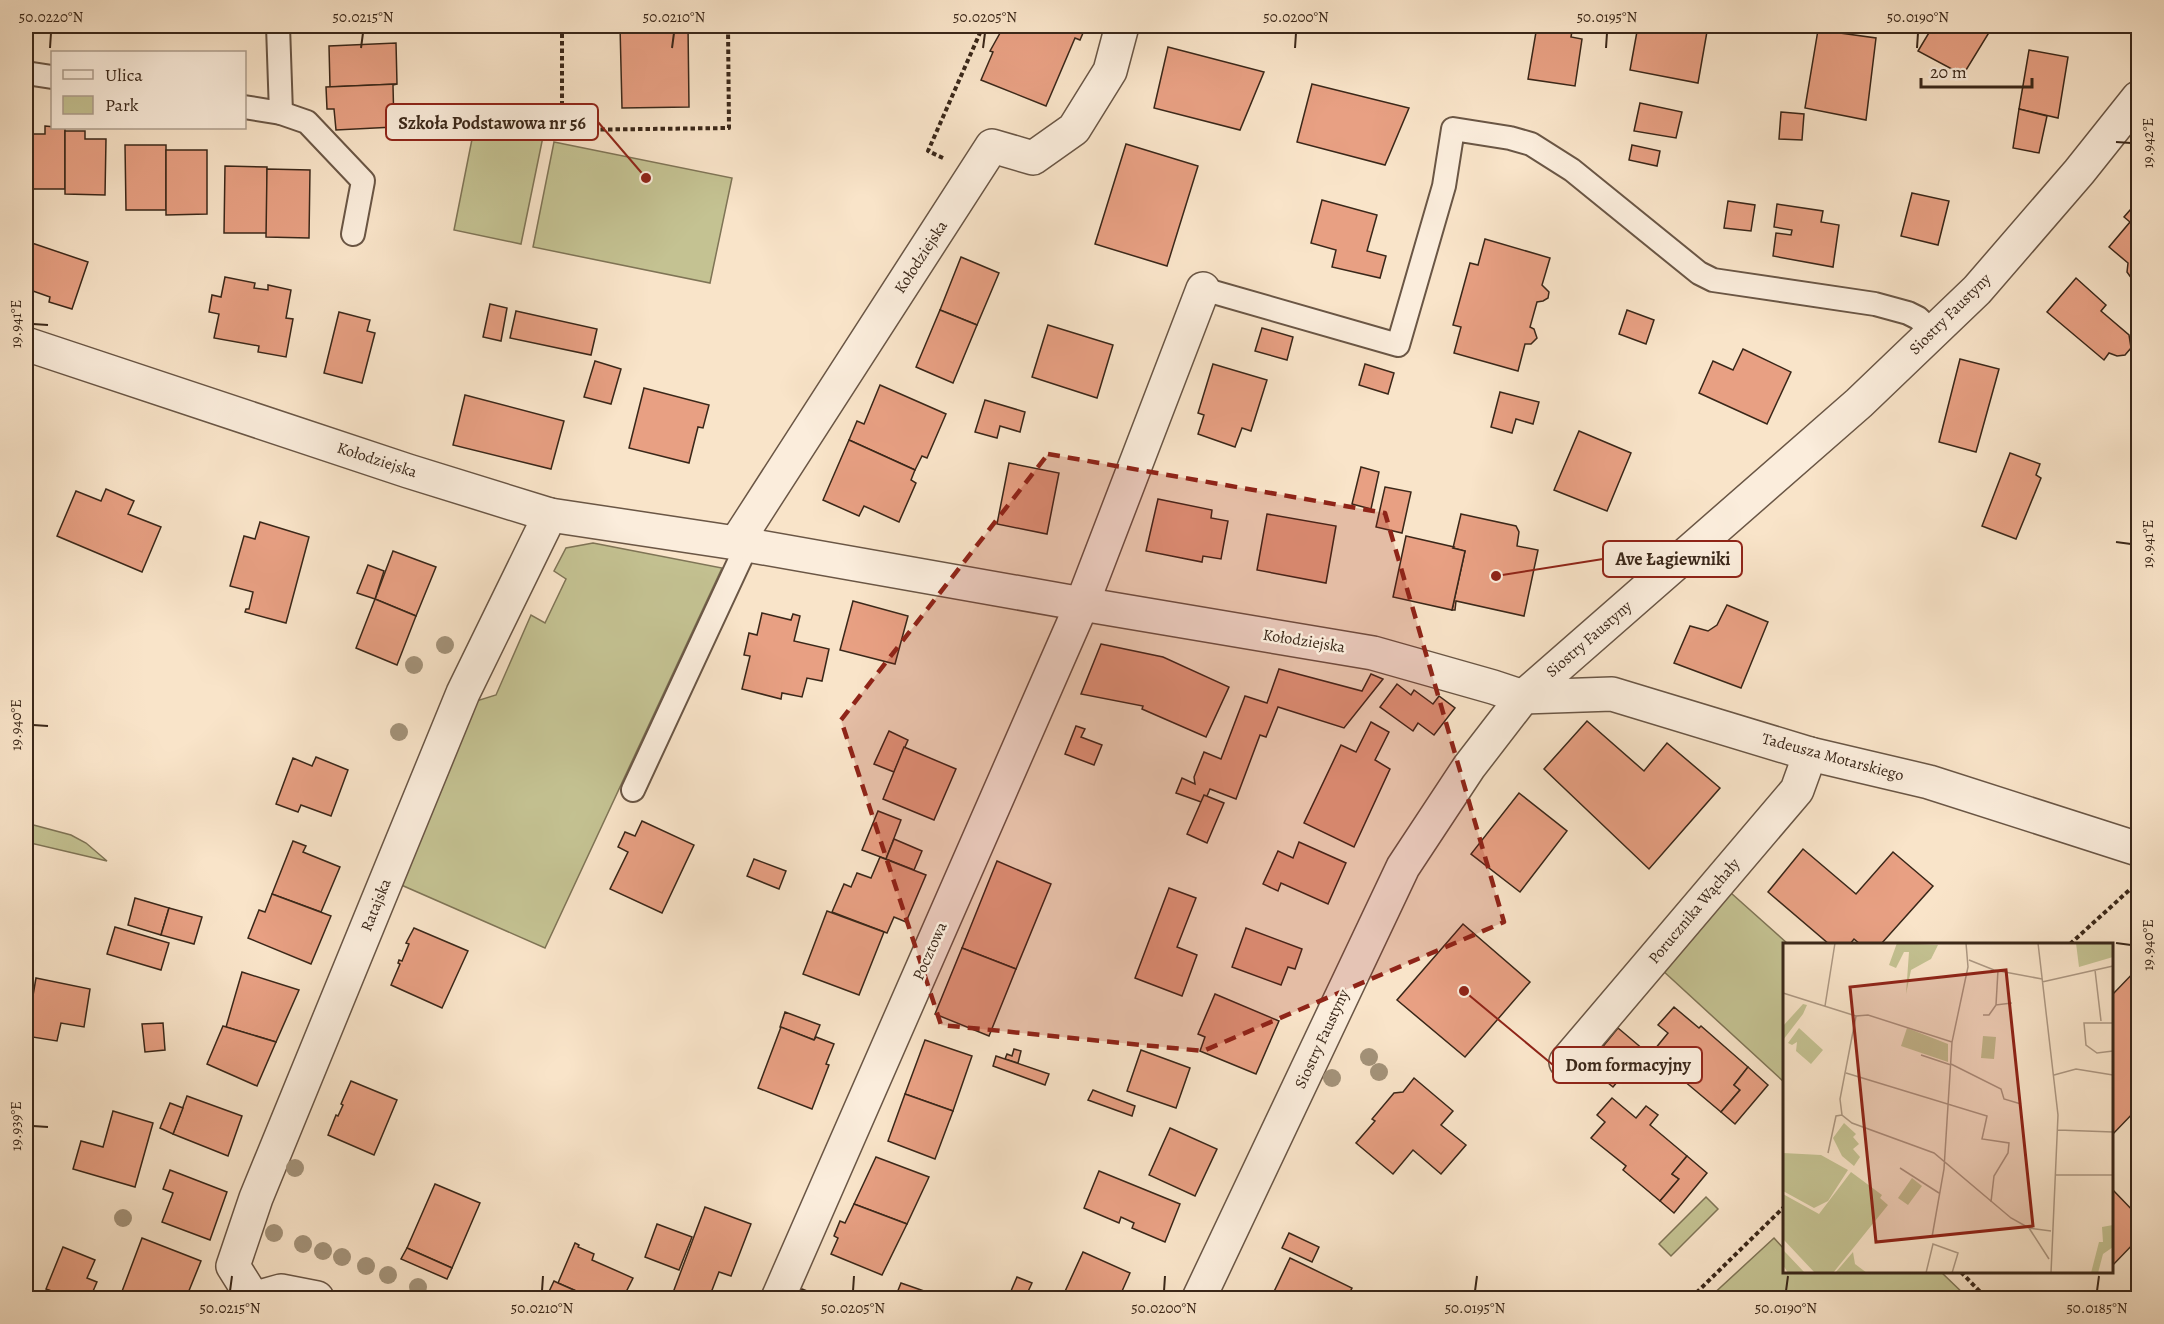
<svg xmlns="http://www.w3.org/2000/svg" width="2164" height="1324" font-family="Alegreya,serif">
  <rect width="100%" height="100%" fill="#f9e4c9"/>
  <filter id="stains"><feTurbulence type="fractalNoise" baseFrequency=".00333" numOctaves="4"/><feColorMatrix values="0 0 0 0 .2 0 0 0 0 .09 0 0 0 0 .02 0 0 0 .5 -.17"/></filter>
  <radialGradient id="worn" r=".72"><stop offset=".6" stop-color="#630" stop-opacity="0"/><stop offset="1" stop-color="#630" stop-opacity=".3"/></radialGradient>
  <!-- green -->
  <g fill="#c4c292" stroke="#7f7456" stroke-width="1.5">
    <path d="M478,109l68,13 -25,122 -67,-14z"/>
    <path d="M554,142l178,36 -22,105 -177,-36z"/>
    <path d="M593,543l129,25 -177,380 -146,-64 74,-182 23,-7 35,-80 14,8 21,-44 -12,-8 12,-23z"/>
    <path d="M26,823l45,12 15,8 21,18 -81,-19z"/>
    <path d="M1731,893l57,51h-4v138l-123,-113z"/>
    <path d="M1706,1197l12,12 -47,47 -12,-12z"/>
    <path d="M1774,1238l10,11v23h157l27,26h-259z"/>
  </g>
  <!-- building -->
  <g fill="#e8a083" stroke="#3a2719" stroke-width="1.5">
    <path d="M328,26h68l-68,3z"/>
    <path d="M620,26h68l1,81 -67,1z"/>
    <path d="M1004,26h82l-6,14 -5,-2 -29,68 -65,-26 12,-28 -3,-1z"/>
    <path d="M1537,26h36l-2,11 11,2 -7,47 -47,-7z"/>
    <path d="M1638,26h70l-10,57 -68,-13z"/>
    <path d="M1933,26h60l-30,49 -45,-24z"/>
    <path d="M1818,30l58,8 -10,82 -61,-12z"/>
    <path d="M396,43l1,41 -67,3 -1,-41z"/>
    <path d="M1168,47l96,25 -24,58 -86,-22z"/>
    <path d="M2029,50l39,7 -10,61 -39,-9z"/>
    <path d="M397,84l-4,1 1,42 -58,3 -2,-21h-7l-1,-22z"/>
    <path d="M1312,84l97,24 -24,57 -88,-23z"/>
    <path d="M1640,103l42,9 -6,26 -42,-7z"/>
    <path d="M2019,109l28,7 -8,37 -26,-5z"/>
    <path d="M1781,112l23,2 -2,26 -23,-1z"/>
    <path d="M45,126l20,2v61h-39v-55h19z"/>
    <path d="M65,131h20v8h21l-1,56 -40,-1z"/>
    <path d="M1126,144l72,22 -31,100 -72,-22z"/>
    <path d="M125,145h41v65h-40z"/>
    <path d="M1632,145l28,6 -3,15 -28,-6z"/>
    <path d="M166,150h41v64l-41,1z"/>
    <path d="M225,166l42,1v66h-43z"/>
    <path d="M267,169l43,1 -1,68 -43,-1z"/>
    <path d="M1912,193l37,8 -11,44 -37,-9z"/>
    <path d="M1322,200l55,15 -10,36 19,5 -6,22 -48,-11 4,-17 -25,-7z"/>
    <path d="M1728,201l27,4 -4,26 -27,-3z"/>
    <path d="M2137,202l1,2v76l-6,-1 -5,-7 1,-9 -19,-16 21,-25 -6,-5z"/>
    <path d="M1777,204l46,7 -2,11 18,3 -6,42 -60,-11 3,-23 15,2 1,-5 -18,-3z"/>
    <path d="M1485,239l65,19 -8,27 7,7 -1,6 -5,3 -6,1 -7,25 4,2 3,9 -6,6h-6l-7,27 -64,-18 7,-26 -8,-2 17,-62 8,2z"/>
    <path d="M26,241l62,21 -16,47 -23,-7 1,-5 -17,-6 -1,5 -6,-2z"/>
    <path d="M961,257l38,16 -22,52 -37,-15z"/>
    <path d="M225,277l30,6 -1,5 14,2v-5l23,5 -5,28 7,1 -7,38 -28,-5 1,-6 -45,-8 5,-24 -10,-2 3,-17 9,2z"/>
    <path d="M2076,278l30,27 -5,6 28,24 2,13 -6,7 -8,1 -8,-3 -5,7 -57,-48z"/>
    <path d="M490,304l17,4 -6,33 -18,-4z"/>
    <path d="M940,310l37,15 -24,58 -37,-16z"/>
    <path d="M1627,310l27,10 -8,24 -27,-10z"/>
    <path d="M516,311l81,18 -6,26 -81,-17z"/>
    <path d="M339,312l31,8 -3,11 8,2 -13,50 -38,-10z"/>
    <path d="M1048,325l65,20 -16,53 -65,-21z"/>
    <path d="M1262,328l31,9 -6,23 -32,-9z"/>
    <path d="M1743,349l48,23 -24,52 -68,-31 14,-32 20,9z"/>
    <path d="M1960,359l39,10 -23,83 -37,-10z"/>
    <path d="M595,361l26,8 -10,35 -27,-7z"/>
    <path d="M1213,364l54,16 -16,51 -9,-3 -7,19 -37,-13 6,-19 -6,-2z"/>
    <path d="M1365,364l29,9 -6,21 -29,-9z"/>
    <path d="M880,385l66,29 -19,44 -5,-2 -7,14 -66,-30 8,-19 7,3z"/>
    <path d="M644,388l65,17 -6,23 -5,-1 -9,36 -60,-15z"/>
    <path d="M1500,392l39,10 -6,22 -17,-5 -4,14 -21,-6z"/>
    <path d="M465,395l99,26 -13,48 -98,-24z"/>
    <path d="M985,400l40,12 -5,20 -20,-6 -3,12 -22,-6z"/>
    <path d="M1579,431l52,22 -24,58 -53,-21z"/>
    <path d="M849,440l66,30 -4,10 5,3 -17,39 -35,-16 -5,10 -36,-16z"/>
    <path d="M2010,453l30,11 -4,11 5,3 -25,61 -34,-13z"/>
    <path d="M1009,463l50,10 -12,61 -50,-10z"/>
    <path d="M1361,467l18,5 -8,37 -19,-5z"/>
    <path d="M1385,487l26,5 -9,41 -26,-6z"/>
    <path d="M106,489l28,12 -6,13 33,13 -19,45 -85,-36 19,-45 25,10z"/>
    <path d="M1158,499l54,11 -1,8 17,3 -7,38 -18,-3 -1,6 -56,-11z"/>
    <path d="M1267,514l69,12 -10,57 -69,-13z"/>
    <path d="M1461,514l55,12 3,6 -2,14 21,4 -14,66 -68,-15 -1,9h-3l13,-59 -12,-3z"/>
    <path d="M260,522l49,15 -23,86 -41,-11 1,-3h3l4,-17 -23,-6 14,-50 11,3z"/>
    <path d="M1406,536l48,11 -1,1 12,3 -13,59 -59,-13z"/>
    <path d="M393,551l43,16 -20,49 -41,-17z"/>
    <path d="M368,565l16,6 -9,28 -18,-6z"/>
    <path d="M375,599l41,17 -19,49 -41,-17z"/>
    <path d="M853,601l55,15 -13,48 -55,-14z"/>
    <path d="M1727,605l41,17 -27,66 -67,-25 16,-37 18,5 9,-6z"/>
    <path d="M762,613l29,7 2,-6 7,2 -6,25 35,8 -7,32 -15,-3 -5,19 -20,-4 -1,6 -39,-10 8,-33 -6,-1 5,-22 8,2z"/>
    <path d="M1101,644l62,13 66,30 -23,50 -64,-28 1,-3 -62,-12z"/>
    <path d="M1279,669l83,22 9,-17 12,5 -39,49 -66,-21 -12,30 -6,-2 -24,64 -26,-10 -6,14 -28,-10 6,-15 13,6 -1,-7 10,-25 17,7 24,-63 22,7z"/>
    <path d="M1397,684l14,11 3,-5 19,14 6,-8 16,12 -21,27 -16,-12 -5,8 -33,-24z"/>
    <path d="M1587,721l57,50 23,-28 53,45 -71,81 -105,-100z"/>
    <path d="M1371,722l18,10 -14,28 15,9 -36,78 -50,-24 37,-78 15,7z"/>
    <path d="M1076,726l9,3 -4,8 21,8 -8,20 -29,-11z"/>
    <path d="M889,731l19,9 -14,32 -20,-8z"/>
    <path d="M904,747l52,22 -22,51 -51,-21z"/>
    <path d="M316,757l32,13 -17,46 -30,-11 -3,7 -22,-8 17,-46 19,8z"/>
    <path d="M1519,793l48,38 -47,61 -49,-38z"/>
    <path d="M1204,795l20,8 -17,40 -20,-9z"/>
    <path d="M878,811l23,9 -15,39 -24,-9z"/>
    <path d="M642,821l52,24 -32,68 -52,-24 18,-37 -10,-5 7,-15 10,4z"/>
    <path d="M894,839l28,12 -8,19 -28,-11z"/>
    <path d="M293,841l13,5 -3,6 37,15 -19,45 -49,-18z"/>
    <path d="M1299,842l47,21 -18,41 -47,-21 -3,8 -15,-7 15,-33 15,7z"/>
    <path d="M1803,849l53,45 37,-42 40,34 -52,58h-21l-6,-5 -4,5h-21l-61,-52z"/>
    <path d="M880,857l46,18 -20,47 -12,-5 -7,16 -55,-21 12,-28 7,3 6,-14 14,5z"/>
    <path d="M754,859l32,12 -7,18 -32,-13z"/>
    <path d="M997,861l54,23 -35,85 -54,-21z"/>
    <path d="M1169,888l27,10 -19,49 20,8 -15,41 -47,-18z"/>
    <path d="M272,894l59,22 -20,48 -63,-26 11,-28 6,2z"/>
    <path d="M135,898l34,10 -8,27 -33,-10z"/>
    <path d="M169,908l33,9 -8,27 -33,-9z"/>
    <path d="M827,911l57,21 -25,63 -56,-21z"/>
    <path d="M1463,924l67,58 -65,75 -68,-57z"/>
    <path d="M115,927l54,16 -8,27 -54,-16z"/>
    <path d="M414,928l54,23 -26,57 -51,-23 9,-21 -2,-1 1,-3 3,1 7,-17 -3,-1z"/>
    <path d="M1246,928l56,21 -7,20 -7,-2 -7,18 -49,-18z"/>
    <path d="M962,948l54,21 -27,67 -54,-22z"/>
    <path d="M2138,968v140l-26,27v-140z"/>
    <path d="M242,972l57,18 -23,52 -50,-15z"/>
    <path d="M36,978l54,11 -6,38 -23,-4 -4,18 -31,-5z"/>
    <path d="M1215,994l64,27 -23,53 -56,-23 5,-14 -7,-3z"/>
    <path d="M1674,1007l25,21 2,-2 47,41 -14,18 6,5 -19,22 -37,-31 3,-4 -32,-28 13,-16 -10,-8z"/>
    <path d="M785,1012l35,13 -6,15 -34,-13z"/>
    <path d="M163,1023l2,27 -20,2 -3,-28z"/>
    <path d="M223,1026l53,16 -19,44 -50,-22z"/>
    <path d="M781,1027l33,13 2,-3 18,7 -8,20 3,1 -17,44 -54,-21z"/>
    <path d="M1618,1028l26,22 -31,37 -26,-21z"/>
    <path d="M925,1040l47,16 -19,55 -48,-17z"/>
    <path d="M1014,1049l7,2 -3,12 -13,-4 2,-5 5,2z"/>
    <path d="M1141,1050l49,18 -14,40 -49,-17z"/>
    <path d="M996,1056l53,18 -4,11 -52,-19z"/>
    <path d="M1748,1067l20,18 -33,39 -14,-12 19,-22 -6,-5z"/>
    <path d="M1414,1078l39,33 -12,14 25,20 -25,29 -28,-24 -20,24 -37,-31 19,-22 -3,-2 22,-26 9,-1z"/>
    <path d="M351,1081l46,19 -23,55 -46,-20 8,-20 2,1 5,-11 -2,-1z"/>
    <path d="M1093,1090l42,16 -3,10 -44,-16z"/>
    <path d="M905,1094l48,17 -18,48 -47,-18z"/>
    <path d="M187,1096l55,20 -14,40 -55,-22z"/>
    <path d="M1612,1098l24,20 10,-12 12,9 -8,10 37,31 -15,18 7,5 -19,22 -37,-31 3,-4 -35,-28 14,-16 -8,-7z"/>
    <path d="M170,1103l13,5 -10,26 -13,-6z"/>
    <path d="M113,1111l40,12 -18,64 -62,-18 8,-28 22,6z"/>
    <path d="M1170,1128l47,21 -22,47 -46,-21z"/>
    <path d="M1687,1156l20,17 -33,40 -14,-12 19,-22 -7,-5z"/>
    <path d="M876,1157l53,20 -22,47 -53,-20z"/>
    <path d="M170,1170l57,22 -17,48 -48,-18 11,-29 -10,-4z"/>
    <path d="M1099,1171l81,33 -15,38 -33,-14 2,-5 -13,-6 -2,6 -35,-15z"/>
    <path d="M435,1184l45,19 -28,65 -45,-20z"/>
    <path d="M2112,1189l26,27v23l-26,27z"/>
    <path d="M854,1204l53,20 -25,51 -51,-21 7,-16 -4,-2 6,-15 5,2z"/>
    <path d="M705,1207l46,17 -20,52 -12,-4 -10,26 -24,-1v1h-14z"/>
    <path d="M657,1224l35,13 -13,33 -34,-13z"/>
    <path d="M1289,1233l30,14 -7,15 -30,-14z"/>
    <path d="M142,1238l59,23 -15,37h-53l-12,-4z"/>
    <path d="M575,1243l4,2 -1,2 16,7 -2,6 41,18 -10,20h-31l-34,-15z"/>
    <path d="M63,1247l32,13 -8,18 10,4 -7,16h-19l-25,-9z"/>
    <path d="M407,1248l45,20 -5,11 -46,-20z"/>
    <path d="M1083,1252l47,21 -11,25h-57z"/>
    <path d="M1290,1258l62,30 -5,10h-76z"/>
    <path d="M1017,1277l15,6 -7,15h-17z"/>
    <path d="M554,1281l4,2 34,15h-46z"/>
    <path d="M901,1283l23,8 -3,7h-26z"/>
    <path d="M802,1289l15,6 -1,3h-18z"/>
  </g>
  <g fill="none" stroke-linecap="round" stroke-linejoin="round">
    <!-- lane casing -->
    <g stroke="#6a5645" stroke-width="26">
      <g id="lane">
        <path d="M26,73l26,4"/>
        <path d="M244,107l37,6 -3,-87"/>
        <path d="M281,113l26,9 56,59 -10,53"/>
        <path d="M1203,289l195,56 46,-159 9,-57 57,9 21,6 41,26 127,103 14,7 162,24 33,9 10,5 15,14"/>
        <path d="M633,790l114,-245"/>
      </g>
    </g>
    <!-- street casing -->
    <g stroke="#6a5645" stroke-width="36">
      <g id="street">
        <path d="M26,344l382,127 142,44 186,28 346,61 291,49 120,34 30,10 89,-3 198,60 119,28 209,67"/>
        <path d="M736,543l256,-397 41,12 41,-29 36,-58 12,-45"/>
        <path d="M1566,1062l231,-272 13,-36"/>
        <path d="M253,1298l-20,-32 23,-68 207,-505 87,-178"/>
        <path d="M256,1298l25,-7 36,7"/>
        <path d="M778,1298l304,-694 121,-315"/>
        <path d="M1199,1298l204,-431 66,-100 54,-70 336,-294 118,-113 102,-118 59,-74"/>
      </g>
    </g>
    <!-- path -->
    <g stroke="#3a2719" stroke-width="4" stroke-dasharray="4.5 3" stroke-linecap="butt">
      <path d="M562,26v104l167,-2 -1,-102"/>
      <path d="M943,158l-15,-7 55,-125"/>
      <path d="M2070,944l66,-60"/>
      <path d="M1961,1272l25,26"/>
      <path d="M1691,1298l93,-91"/>
    </g>
    <!-- lane -->
    <use href="#lane" stroke="#fbeddc" stroke-width="22"/>
    <!-- street -->
    <use href="#street" stroke="#fbeddc" stroke-width="33"/>
  </g>
  <!-- trees -->
  <g fill="#a39279">
    <circle cx="445" cy="645" r="9"/>
    <circle cx="414" cy="665" r="9"/>
    <circle cx="399" cy="732" r="9"/>
    <circle cx="1369" cy="1057" r="9"/>
    <circle cx="1379" cy="1072" r="9"/>
    <circle cx="1332" cy="1078" r="9"/>
    <circle cx="295" cy="1168" r="9"/>
    <circle cx="123" cy="1218" r="9"/>
    <circle cx="274" cy="1233" r="9"/>
    <circle cx="303" cy="1244" r="9"/>
    <circle cx="323" cy="1251" r="9"/>
    <circle cx="342" cy="1257" r="9"/>
    <circle cx="366" cy="1266" r="9"/>
    <circle cx="388" cy="1275" r="9"/>
    <circle cx="418" cy="1287" r="9"/>
  </g>
  <!-- marked area -->
  <path fill="#8f2418" fill-opacity="0.2" stroke="#8f2418" stroke-width="4.5" stroke-dasharray="12 8" stroke-linejoin="round" d="M1048,454l337,59 119,409 -301,129 -262,-26 -100,-305z"/>
  <!-- ticks -->
  <path fill="none" stroke="#3a2719" stroke-width="2" d="M50,48l1,-15M361,48l2,-15M672,48l2,-15M983,48l2,-15M1295,48l1,-15M1606,48l1,-15M1917,48l1,-15M2116,142l15,1M33,324l15,1M2116,542l15,2M33,725l15,1M2116,943l15,2M33,1126l15,1M230,1291l2,-15M542,1291l1,-15M853,1291l1,-15M1164,1291l1,-15M1475,1291l2,-15M1786,1291l2,-15M2097,1291l2,-15"/>
  <g text-anchor="middle" dominant-baseline="central" stroke-width="5" stroke-linejoin="round" paint-order="stroke">
    <!-- street labels -->
    <g font-size="16" fill="#3a2719" stroke="#fbeddc">
      <text transform="translate(921 257) rotate(-57)">Kołodziejska</text>
      <text transform="translate(1950 314) rotate(-45)">Siostry Faustyny</text>
      <text transform="translate(377 460) rotate(18)">Kołodziejska</text>
      <text transform="translate(1589 639) rotate(-41)">Siostry Faustyny</text>
      <text transform="translate(1304 641) rotate(9)">Kołodziejska</text>
      <text transform="translate(1833 757) rotate(15)">Tadeusza Motarskiego</text>
      <text transform="translate(376 905) rotate(-68)">Ratajska</text>
      <text transform="translate(1694 911) rotate(-50)">Porucznika Wąchały</text>
      <text transform="translate(930 951) rotate(-66)">Pocztowa</text>
      <text transform="translate(1322 1039) rotate(-65)">Siostry Faustyny</text>
    </g>
  </g>
  <!-- overview -->
  <g transform="translate(1783 943)">
    <rect width="330" height="330" fill="#f9e4c9"/>
    <path d="M114,0l41,2 -7,14 -20,11 -5,24 3,-42h-5l-8,16 -7,-3zM293,0h37v14l-34,10zM20,61l4,1 -4,9 -20,26v-14zM16,85l24,22 -12,14 -15,-13 1,-9 -5,3 -4,-2zM124,85l41,16v18l-47,-16zM200,93l13,1 -2,22 -13,-1zM61,180l12,11 -3,3 6,7 -6,5 7,8 -6,9 -12,-10 -9,-18zM0,210l38,2 27,15 -20,31 -14,7 -31,-17zM68,229l31,23 -2,3 8,7 -55,68h-18l-32,-34v-45l36,20zM129,235l10,8 -14,19 -10,-7zM330,282v22l-10,7 -5,19h-7l8,-31h4l-1,-15zM0,307l4,4 18,19h-17l-5,-8zM70,309l2,12 12,9h-32z" fill="#c4c292"/>
    <path fill="none" stroke="#ad9883" stroke-width="1.5" d="M255,0l20,172 -7,158M186,17l25,10 48,9M215,27l-2,35 16,-2M312,27l6,51M259,39l71,-16M0,50l73,23M42,63l10,-63M200,72h6l7,-10M73,73l-16,83 2,16 10,8 82,30 77,65 18,10 22,3M73,73l12,-1 84,27M330,80h-29l2,22 11,8 16,-2M138,112l30,10M168,121l50,25 3,10 17,5M63,130l141,43 -5,23 27,4 -1,10 -14,23 -3,26M271,132l22,-6 37,6M275,187l55,2M45,210l8,-37 6,-1M117,225l39,25M272,232h58M246,285l20,31M149,294l12,-68 8,-127 16,-75 -2,-24M143,330l7,-29 25,9 -6,20"/>
    <path fill="#8f2418" fill-opacity="0.15" stroke="#8f2418" stroke-width="3" d="M223,27l27,256 -157,16 -26,-255z"/>
    <rect width="330" height="330" fill="none" stroke="#3a2719" stroke-width="3"/>
  </g>
  <!-- callouts -->
  <path fill="none" stroke="#8f2418" stroke-width="2" d="M646 178L598 122M1496 576L1603 559M1464 991L1553 1065"/>
  <g fill="#8f2418" stroke="#fbeddc" stroke-width="2">
    <circle cx="646" cy="178" r="6"/>
    <circle cx="1496" cy="576" r="6"/>
    <circle cx="1464" cy="991" r="6"/>
  </g>
  <g fill="#fbeddc" stroke="#8f2418" stroke-width="2">
    <rect x="386" y="104" width="212" height="36" rx="6"/>
    <rect x="1603" y="541" width="139" height="36" rx="6"/>
    <rect x="1553" y="1047" width="149" height="36" rx="6"/>
  </g>
  <g font-size="18" text-anchor="middle" font-weight="bold" fill="#3a2719">
    <text x="492" y="129">Szkoła Podstawowa nr 56</text>
    <text x="1673" y="565">Ave Łagiewniki</text>
    <text x="1628" y="1071">Dom formacyjny</text>
  </g>
  <!-- margin -->
  <rect width="2164" height="1324" fill="none" stroke="#f9e4c9" stroke-width="66"/>
  <!-- legend -->
  <rect x="51" y="51" width="195" height="78" fill="#fbeddc" stroke="#ae9e8e" stroke-width="1.5"/>
  <rect x="63" y="70" width="30" height="9" fill="#fbeddc" stroke="#ae9e8e" stroke-width="1.5"/>
  <text x="105" y="81" font-size="18" fill="#3a2719">Ulica</text>
  <rect x="63" y="96" width="30" height="18" fill="#c4c292" stroke="#ae9e8e" stroke-width="1.5"/>
  <text x="105" y="111" font-size="18" fill="#3a2719">Park</text>
  <!-- scale -->
  <path d="M1921 78v9h111v-9" fill="none" stroke="#3a2719" stroke-width="3"/>
  <text x="1930" y="78" font-size="18" fill="#3a2719" stroke="#fbeddc" stroke-width="4.5" paint-order="stroke">20 m</text>
  <rect x="33" y="33" width="2098" height="1258" fill="none" stroke="#3a2719" stroke-width="2"/>
  <g font-size="15" text-anchor="middle" fill="#3a2719">
    <text x="51" y="22">50.0220°N</text>
    <text x="363" y="22">50.0215°N</text>
    <text x="674" y="22">50.0210°N</text>
    <text x="985" y="22">50.0205°N</text>
    <text x="1296" y="22">50.0200°N</text>
    <text x="1607" y="22">50.0195°N</text>
    <text x="1918" y="22">50.0190°N</text>
    <text transform="translate(2148 143) rotate(-90)" y="5">19.942°E</text>
    <text transform="translate(16 324) rotate(-90)" y="5">19.941°E</text>
    <text transform="translate(2148 544) rotate(-90)" y="5">19.941°E</text>
    <text transform="translate(16 725) rotate(-90)" y="5">19.940°E</text>
    <text transform="translate(2148 945) rotate(-90)" y="5">19.940°E</text>
    <text transform="translate(16 1126) rotate(-90)" y="5">19.939°E</text>
    <text x="230" y="1313">50.0215°N</text>
    <text x="542" y="1313">50.0210°N</text>
    <text x="853" y="1313">50.0205°N</text>
    <text x="1164" y="1313">50.0200°N</text>
    <text x="1475" y="1313">50.0195°N</text>
    <text x="1786" y="1313">50.0190°N</text>
    <text x="2097" y="1313">50.0185°N</text>
  </g>
  <rect width="100%" height="100%" filter="url(#stains)"/>
  <rect width="100%" height="100%" fill="url(#worn)"/>
</svg>
